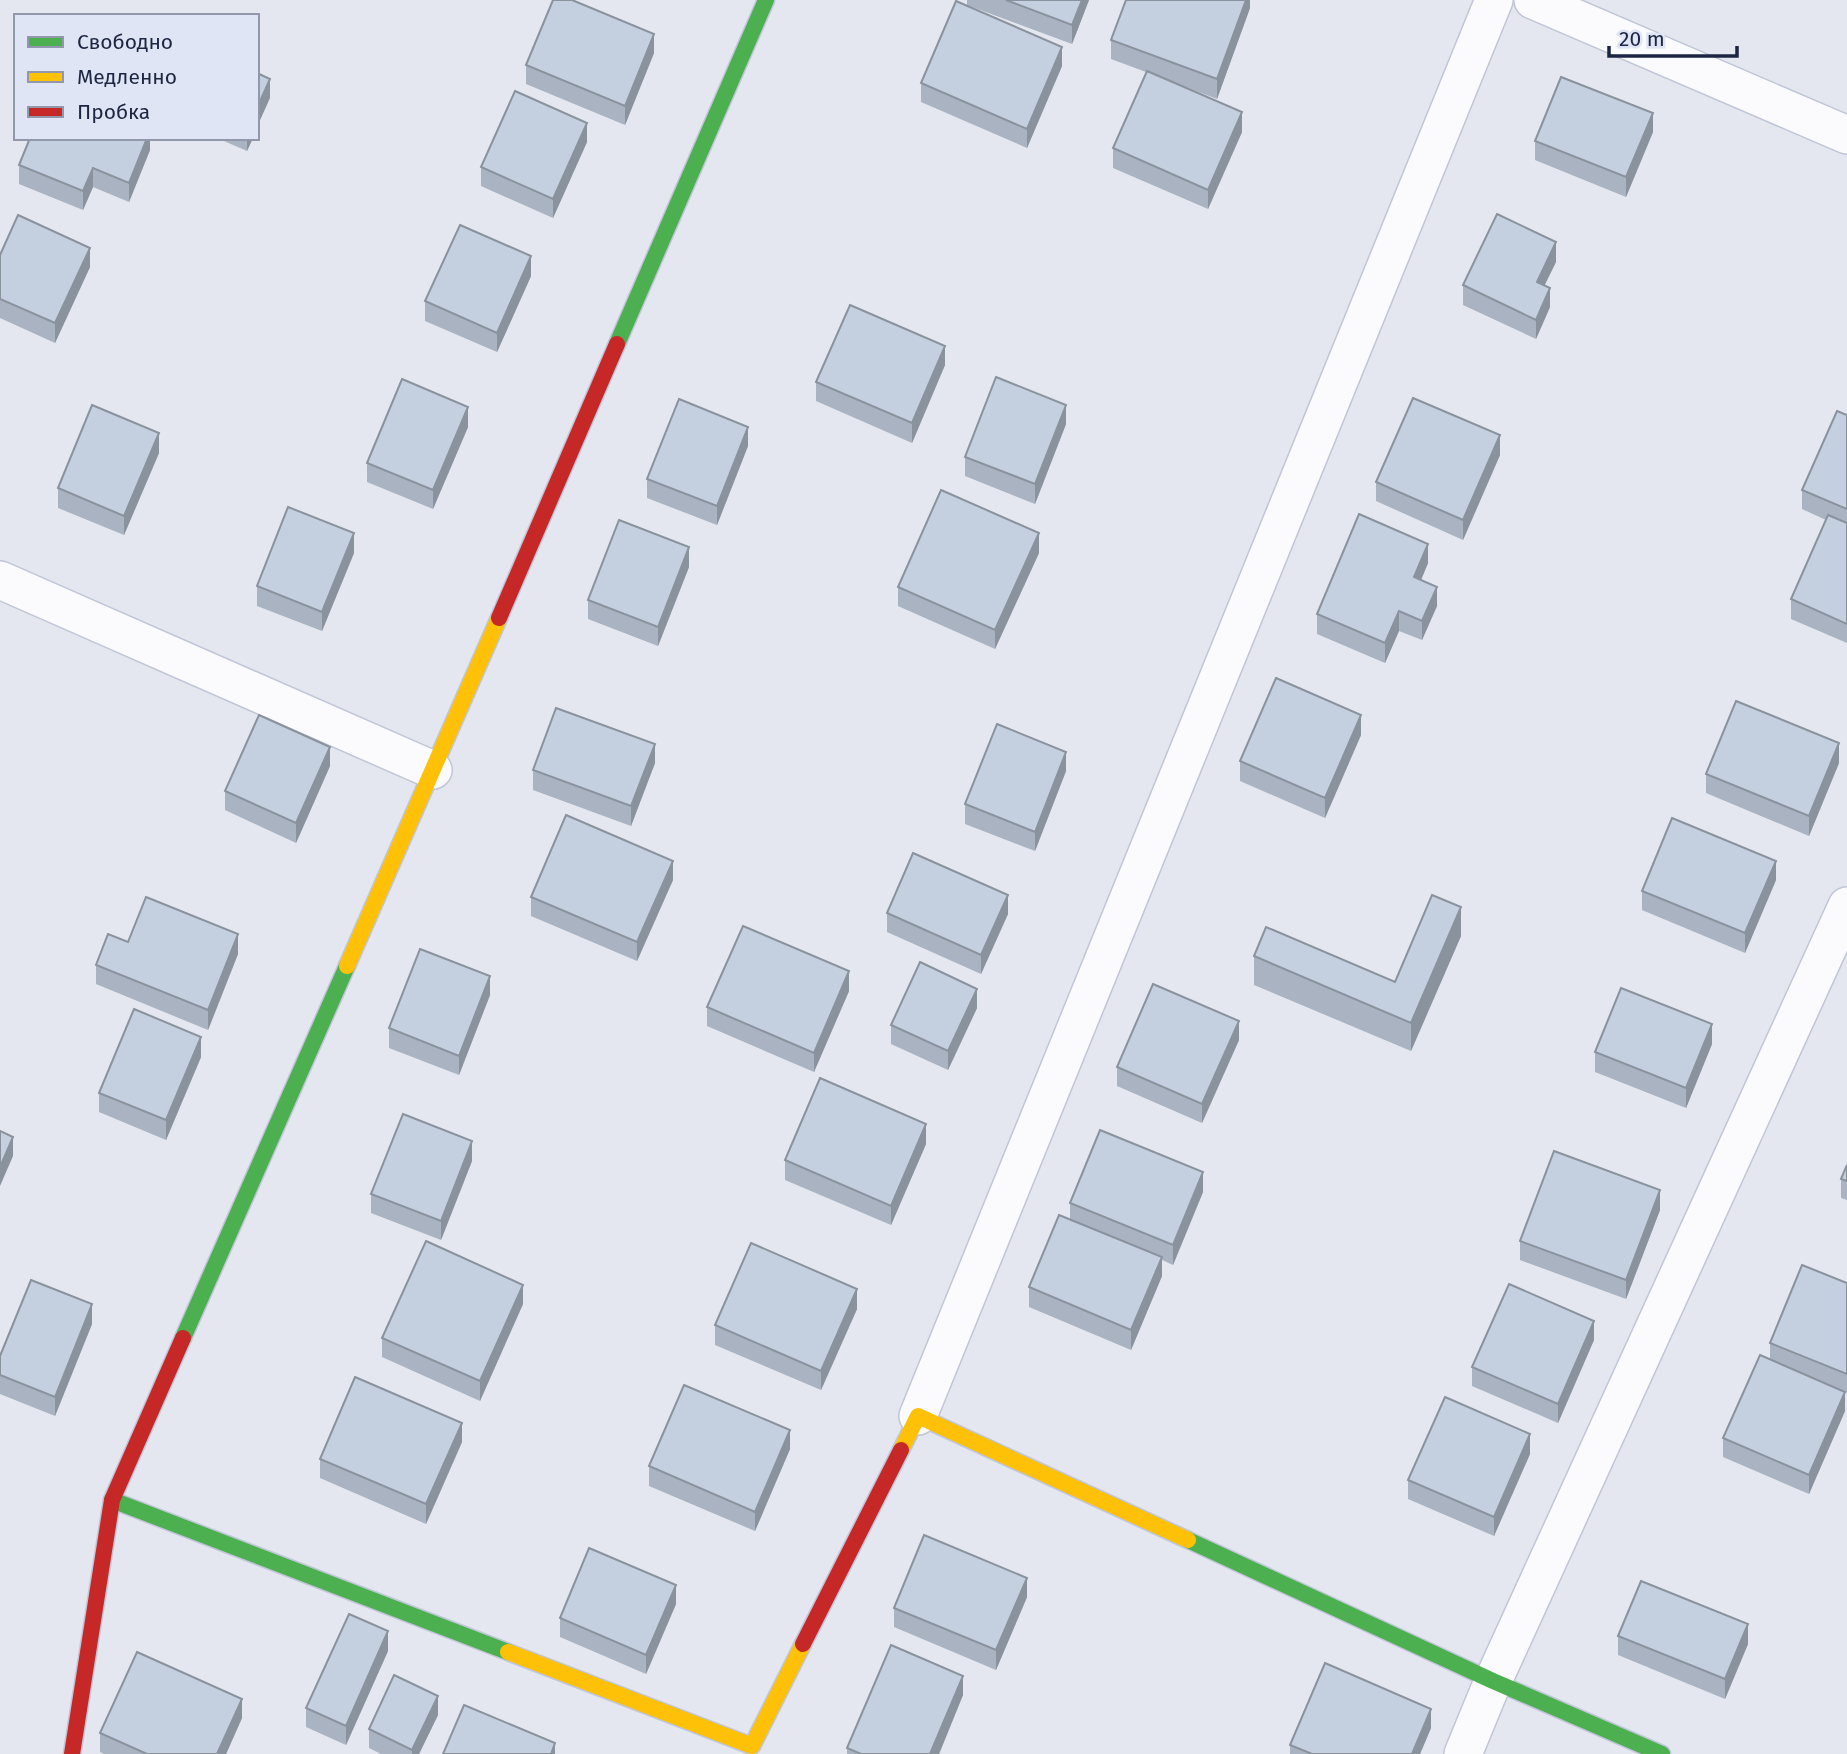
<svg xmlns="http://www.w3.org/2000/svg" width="1847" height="1754" font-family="'Fira Sans',sans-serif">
  <rect width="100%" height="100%" fill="#e4e7ef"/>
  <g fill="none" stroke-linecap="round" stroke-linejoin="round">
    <!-- street casing -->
    <g stroke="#c0c6d7" stroke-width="40">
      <g id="street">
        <path d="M1533,0l314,135"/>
        <path d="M0,580l433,190"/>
        <path d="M918,1416l576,-1416"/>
        <path d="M1463,1754l30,-73 354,-775"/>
      </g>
    </g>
    <!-- fast casing -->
    <g stroke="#c0c6d7" stroke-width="19">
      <g id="fast">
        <path d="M617,344l149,-344"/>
        <path d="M183,1338l164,-372"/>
        <path d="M112,1500l396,152"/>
        <path d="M1188,1540l305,141 169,73"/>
      </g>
    </g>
    <!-- slow casing -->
    <g stroke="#c0c6d7" stroke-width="19">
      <g id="slow">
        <path d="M347,966l152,-348"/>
        <path d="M901,1450l17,-34 270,124"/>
        <path d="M508,1652l244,94 51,-102"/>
      </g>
    </g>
    <!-- jam casing -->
    <g stroke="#c0c6d7" stroke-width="19">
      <g id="jam">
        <path d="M499,618l118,-274"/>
        <path d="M803,1644l98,-194"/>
        <path d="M72,1754l40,-254 71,-162"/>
      </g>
    </g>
    <!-- street -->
    <use href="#street" stroke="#fbfbfd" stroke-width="37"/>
    <!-- fast -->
    <use href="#fast" stroke="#4caf50" stroke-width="16"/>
    <!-- slow -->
    <use href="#slow" stroke="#ffc107" stroke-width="16"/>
    <!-- jam -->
    <use href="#jam" stroke="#c62828" stroke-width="16"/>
  </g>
  <!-- wall -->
  <g fill="#a9b3c1">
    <path d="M967,0h122l-17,44 -105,-39z"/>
    <path d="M1250,0v8l-33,91 -42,-16 67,49 -34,77 -95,-41v-20l33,-76 -35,-13v-19z"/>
    <path d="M654,53l-29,72 -99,-41v-19z"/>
    <path d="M1062,66l-35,82 -106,-46v-19z"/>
    <path d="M1653,132l-27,65 -91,-37v-19z"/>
    <path d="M150,138v12l-21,52 -36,-15 -10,23 -64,-26v-19z"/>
    <path d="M217,138h36l-6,13z"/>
    <path d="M587,142l-34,76 -72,-32v-19z"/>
    <path d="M0,255l90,12 -35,76 -55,-25z"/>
    <path d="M1556,262l-12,23 6,22 -14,32 -73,-34v-20z"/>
    <path d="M531,276l-34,76 -72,-31v-20z"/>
    <path d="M945,365l-33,78 -96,-42v-19z"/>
    <path d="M1847,415v228l-56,-24v-20l35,-79 -24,-11v-19z"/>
    <path d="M1066,424l-31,80 -70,-28v-19z"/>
    <path d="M468,427l-35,82 -66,-27v-19z"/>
    <path d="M748,446l-31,79 -70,-27v-19z"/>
    <path d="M159,453l-35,82 -66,-27v-20z"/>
    <path d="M1500,455l-37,85 -87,-39v-19z"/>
    <path d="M354,553l-32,78 -65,-25v-20z"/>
    <path d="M1039,553l-44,96 -97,-43v-19z"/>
    <path d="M1428,563l-7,17 16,26 -15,34 -23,-9 -14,32 -68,-29v-20z"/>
    <path d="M689,567l-31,79 -70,-27v-19z"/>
    <path d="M1361,735l-36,83 -85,-37v-20z"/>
    <path d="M655,763l-24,63 -98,-36v-20z"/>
    <path d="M1839,763l-30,73 -103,-43v-19z"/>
    <path d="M330,766l-34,77 -71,-33v-19z"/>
    <path d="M1066,771l-31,80 -70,-27v-20z"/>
    <path d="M673,880l-36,81 -106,-45v-19z"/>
    <path d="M1776,880l-31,73 -103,-43v-19z"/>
    <path d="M887,913l121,1 -27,60 -94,-42z"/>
    <path d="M1461,936l-50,115 -157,-66v-29l141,26z"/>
    <path d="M128,942l110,12 -30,76 -112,-46v-19z"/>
    <path d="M849,991l-35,81 -107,-46v-19z"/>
    <path d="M490,995l-31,80 -70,-27v-20z"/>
    <path d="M977,1008l-29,62 -57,-26v-19z"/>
    <path d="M1239,1040l-37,83 -85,-37v-19z"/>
    <path d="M1712,1044l-26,64 -91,-36v-20z"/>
    <path d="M201,1057l-35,83 -67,-28v-19z"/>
    <path d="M926,1144l-35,81 -106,-45v-20z"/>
    <path d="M472,1161l-31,79 -70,-27v-19z"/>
    <path d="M1847,1165v35l-6,-2v-19z"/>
    <path d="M1203,1192l-30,73 -11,-5v16l-31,74 -102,-43v-20l41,-68v-16z"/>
    <path d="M1660,1210l-34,89 -106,-39v-19z"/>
    <path d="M1847,1283v110l-2,-1v19l-36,83 -86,-37v-19l47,-79v-16z"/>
    <path d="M523,1304l-43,97 -98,-44v-19z"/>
    <path d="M857,1309l-36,81 -106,-45v-20z"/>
    <path d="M92,1324l-37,92 -55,-22v-38z"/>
    <path d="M1594,1340l-36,83 -86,-37v-19z"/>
    <path d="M462,1442l-36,82 -106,-46v-19z"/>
    <path d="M790,1449l-35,82 -106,-45v-20z"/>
    <path d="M1530,1454l-36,82 -86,-37v-19z"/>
    <path d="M1027,1597l-31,73 -102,-43v-19z"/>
    <path d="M676,1604l-30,70 -86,-37v-19z"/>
    <path d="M1618,1636l130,8 -23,55 -107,-44z"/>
    <path d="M388,1651l-42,94 -40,-18v-19z"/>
    <path d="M963,1695l-24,59h-92v-6z"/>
    <path d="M438,1715l-19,39h-38l-12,-6v-19z"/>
    <path d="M242,1718l-16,36h-122l-4,-2v-19z"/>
    <path d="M1431,1728l-11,26h-130v-9z"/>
  </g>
  <!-- shaded-wall -->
  <g fill="#89929d">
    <path d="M1082,0h7l-17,44v-19z"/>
    <path d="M1246,0h4v8l-33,91v-20z"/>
    <path d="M654,34v19l-29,72v-19z"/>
    <path d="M1062,47v19l-35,82v-19z"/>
    <path d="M270,79v19l-13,29v-19z"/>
    <path d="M1242,112v20l-34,77v-19z"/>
    <path d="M1653,113v19l-27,65v-20z"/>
    <path d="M587,123v19l-34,76v-19z"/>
    <path d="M147,138h3v12l-21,52v-19z"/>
    <path d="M247,138h6l-6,13z"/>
    <path d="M93,168v19l-10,23v-19z"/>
    <path d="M1556,242v20l-19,39v-19z"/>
    <path d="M90,248v19l-35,76v-20z"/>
    <path d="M531,256v20l-34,76v-19z"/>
    <path d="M1550,288v19l-14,32v-19z"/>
    <path d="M945,346v19l-33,78v-20z"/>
    <path d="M1066,405v19l-31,80v-20z"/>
    <path d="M468,407v20l-35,82v-19z"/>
    <path d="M748,427v19l-31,79v-19z"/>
    <path d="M159,433v20l-35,82v-19z"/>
    <path d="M1500,435v20l-37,85v-20z"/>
    <path d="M354,533v20l-32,78v-19z"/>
    <path d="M1039,533v20l-44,96v-19z"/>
    <path d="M1428,544v19l-14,34v-20z"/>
    <path d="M689,547v20l-31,79v-19z"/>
    <path d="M1437,587v19l-15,34v-19z"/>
    <path d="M1399,611v20l-14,32v-20z"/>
    <path d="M1361,715v20l-36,83v-20z"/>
    <path d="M1839,743v20l-30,73v-20z"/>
    <path d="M655,744v19l-24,63v-20z"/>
    <path d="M330,747v19l-34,77v-20z"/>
    <path d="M1066,752v19l-31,80v-19z"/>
    <path d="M673,861v19l-36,81v-19z"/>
    <path d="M1776,861v19l-31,73v-20z"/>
    <path d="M1008,895v19l-27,60v-19z"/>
    <path d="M1461,907v29l-50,115v-28z"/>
    <path d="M238,934v20l-30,76v-20z"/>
    <path d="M849,971v20l-35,81v-19z"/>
    <path d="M490,976v19l-31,80v-19z"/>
    <path d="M977,989v19l-29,62v-19z"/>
    <path d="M1239,1021v19l-37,83v-19z"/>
    <path d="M1712,1024v20l-26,64v-20z"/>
    <path d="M201,1037v20l-35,83v-20z"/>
    <path d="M926,1124v20l-35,81v-19z"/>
    <path d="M13,1137v19l-13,30v-19z"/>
    <path d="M472,1141v20l-31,79v-19z"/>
    <path d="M1203,1172v20l-30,73v-20z"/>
    <path d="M1660,1190v20l-34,89v-19z"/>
    <path d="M1162,1257v19l-31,74v-20z"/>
    <path d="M523,1285v19l-43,97v-20z"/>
    <path d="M857,1289v20l-36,81v-19z"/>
    <path d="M92,1304v20l-37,92v-19z"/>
    <path d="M1594,1321v19l-36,83v-19z"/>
    <path d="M1845,1392v19l-36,83v-19z"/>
    <path d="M462,1423v19l-36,82v-20z"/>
    <path d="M790,1430v19l-35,82v-19z"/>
    <path d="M1530,1434v20l-36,82v-19z"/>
    <path d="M1027,1578v19l-31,73v-20z"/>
    <path d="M676,1585v19l-30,70v-19z"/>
    <path d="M1748,1624v20l-23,55v-20z"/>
    <path d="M388,1631v20l-42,94v-19z"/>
    <path d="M963,1676v19l-24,59h-9z"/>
    <path d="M438,1696v19l-19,39h-7v-4z"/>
    <path d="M242,1699v19l-16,36h-9z"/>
    <path d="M1431,1709v19l-11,26h-8z"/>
    <path d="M555,1743v11h-4z"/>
  </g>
  <!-- building -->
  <g fill="#c4d0e0" stroke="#89929d" stroke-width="2">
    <path d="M553,0h19l82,34 -29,72 -99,-41z"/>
    <path d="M1006,0h76l-10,25z"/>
    <path d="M1126,0h120l-29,79 -106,-39z"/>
    <path d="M956,1l106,46 -35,82 -106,-46z"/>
    <path d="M1147,71l95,41 -34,78 -95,-42z"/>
    <path d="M257,73l13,6 -13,29z"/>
    <path d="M1561,77l92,36 -27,64 -91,-36z"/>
    <path d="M515,91l72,32 -34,76 -72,-32z"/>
    <path d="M30,138h117l-18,45 -36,-15 -10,23 -64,-26z"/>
    <path d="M1497,214l59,28 -19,40 13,6 -14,32 -73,-35z"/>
    <path d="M18,215l72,33 -35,75 -55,-24v-44z"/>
    <path d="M460,225l71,31 -34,77 -72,-32z"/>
    <path d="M850,305l95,41 -33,77 -96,-41z"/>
    <path d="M996,377l70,28 -31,79 -70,-27z"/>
    <path d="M402,379l66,28 -35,83 -66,-27z"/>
    <path d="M1413,398l87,37 -37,85 -87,-38z"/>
    <path d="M679,399l69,28 -31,79 -70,-27z"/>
    <path d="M92,405l67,28 -35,83 -66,-28z"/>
    <path d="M1837,411l10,4v94l-45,-19z"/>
    <path d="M941,490l98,43 -44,97 -97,-43z"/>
    <path d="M288,507l66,26 -32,79 -65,-26z"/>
    <path d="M1359,514l69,30 -14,33 23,10 -15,34 -23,-10 -14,32 -68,-29z"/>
    <path d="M1828,515l19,8v101l-56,-25z"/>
    <path d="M619,520l70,27 -31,80 -70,-27z"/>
    <path d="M1276,678l85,37 -36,83 -85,-37z"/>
    <path d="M1736,701l103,42 -30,73 -103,-42z"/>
    <path d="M556,708l99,36 -24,62 -98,-36z"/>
    <path d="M259,715l71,32 -34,76 -71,-32z"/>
    <path d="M997,724l69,28 -31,80 -70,-28z"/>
    <path d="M566,815l107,46 -36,81 -106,-45z"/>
    <path d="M1672,818l104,43 -31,72 -103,-42z"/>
    <path d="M913,853l95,42 -27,60 -94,-42z"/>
    <path d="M1432,895l29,12 -50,116 -157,-67 12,-29 129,55z"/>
    <path d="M146,897l92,37 -30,76 -112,-45 12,-31 20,8z"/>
    <path d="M743,926l106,45 -35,82 -107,-46z"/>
    <path d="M420,949l70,27 -31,80 -70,-28z"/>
    <path d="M920,962l57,27 -29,62 -57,-26z"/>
    <path d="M1153,984l86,37 -37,83 -85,-37z"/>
    <path d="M1621,988l91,36 -26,64 -91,-36z"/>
    <path d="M134,1009l67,28 -35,83 -67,-27z"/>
    <path d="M820,1078l106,46 -35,82 -106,-46z"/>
    <path d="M403,1114l69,27 -31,80 -70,-27z"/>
    <path d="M1100,1130l103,42 -30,73 -103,-42z"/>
    <path d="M0,1131l13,6 -13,30z"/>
    <path d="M1554,1151l106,39 -34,90 -106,-39z"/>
    <path d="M1847,1165v16l-6,-2z"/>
    <path d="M1059,1215l103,42 -31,73 -102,-43z"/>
    <path d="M426,1241l97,44 -43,96 -98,-43z"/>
    <path d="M751,1243l106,46 -36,82 -106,-46z"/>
    <path d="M1802,1265l45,18v91l-77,-31z"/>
    <path d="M31,1280l61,24 -37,93 -55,-22v-19z"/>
    <path d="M1509,1284l85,37 -36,83 -86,-37z"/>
    <path d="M1760,1355l85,37 -36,83 -86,-37z"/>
    <path d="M355,1377l107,46 -36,81 -106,-45z"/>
    <path d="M684,1385l106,45 -35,82 -106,-46z"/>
    <path d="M1445,1397l85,37 -36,83 -86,-37z"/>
    <path d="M924,1535l103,43 -31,72 -102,-42z"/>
    <path d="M589,1548l87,37 -30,70 -86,-37z"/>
    <path d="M1641,1581l107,43 -23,55 -107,-43z"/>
    <path d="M349,1614l39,17 -42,95 -40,-18z"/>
    <path d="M891,1645l72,31 -33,78h-69l-14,-6z"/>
    <path d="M137,1652l105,47 -25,55h-70l-47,-21z"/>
    <path d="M1325,1663l106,46 -19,45h-100l-22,-9z"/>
    <path d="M394,1675l44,21 -26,54 -43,-21z"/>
    <path d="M464,1705l91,38 -4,11h-108z"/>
  </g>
  <!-- legend -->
  <rect x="14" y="14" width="245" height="126" fill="#dfe5f4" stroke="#9198ac" stroke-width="2"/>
  <rect x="28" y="37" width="35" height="10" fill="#4caf50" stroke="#9198ac" stroke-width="2"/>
  <text x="77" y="49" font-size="21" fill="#1c2541">Свободно</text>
  <rect x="28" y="72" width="35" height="10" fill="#ffc107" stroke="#9198ac" stroke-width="2"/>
  <text x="77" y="84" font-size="21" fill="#1c2541">Медленно</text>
  <rect x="28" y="107" width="35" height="10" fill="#c62828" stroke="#9198ac" stroke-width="2"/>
  <text x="77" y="119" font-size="21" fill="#1c2541">Пробка</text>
  <!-- scale -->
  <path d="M1609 46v10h128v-10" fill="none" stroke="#1c2541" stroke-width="3.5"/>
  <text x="1619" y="46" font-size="21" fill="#1c2541" stroke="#dfe5f4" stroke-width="5" paint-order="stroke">20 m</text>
</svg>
